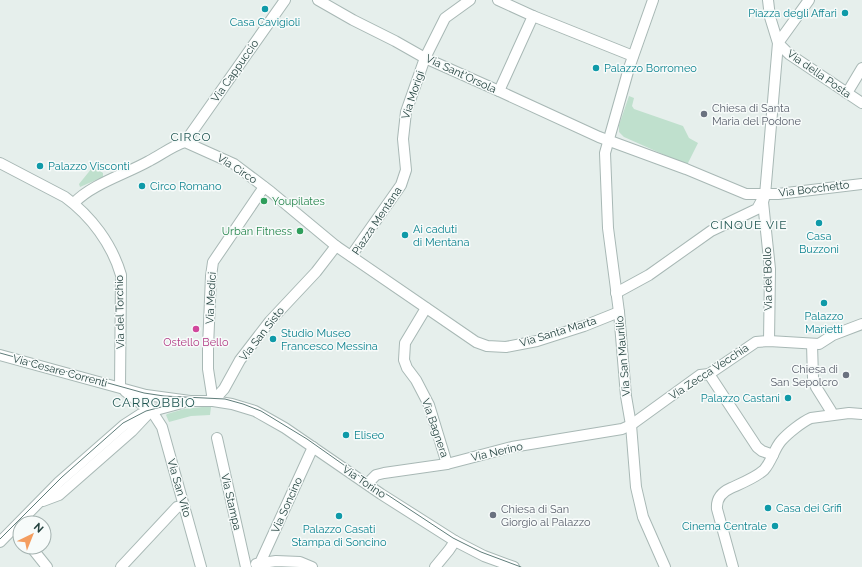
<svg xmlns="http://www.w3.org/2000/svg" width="862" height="567" font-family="Raleway,sans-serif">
  <rect width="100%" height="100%" fill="#e6efec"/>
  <!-- green -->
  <g fill="#bfe0cd">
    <path d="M629,96l5,2 -2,8 2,3 49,17 6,12 9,5 -11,22 -63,-28 -5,-5v-7z"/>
    <path d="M92,168h4l7,5v4l-23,10 -1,-3z"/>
    <path d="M202,407h9l-1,8 -19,1 -22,6 -3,-7 1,-1 17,-5z"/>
  </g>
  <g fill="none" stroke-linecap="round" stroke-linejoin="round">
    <!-- minor casing -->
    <g stroke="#a8b8b5" stroke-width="12">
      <g id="minor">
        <path d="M318,0l35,20 42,21 30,17 74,33 100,46 87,32 60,25h32l84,-10"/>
        <path d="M498,0l35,16 100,40"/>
        <path d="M653,0l-24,68 -24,85 3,75 11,84 7,84 5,29 5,62 7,30 22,50"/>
        <path d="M768,0l2,17 8,26 -13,152 -2,7 7,67 -1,72"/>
        <path d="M778,43l11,11 73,49"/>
        <path d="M778,43l31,-43"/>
        <path d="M499,91l34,-75"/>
        <path d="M847,93l15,-25"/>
        <path d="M185,142l100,-142"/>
        <path d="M0,163l65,34c26,19 47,47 56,78l-1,112"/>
        <path d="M74,203c18,-19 52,-29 75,-42 12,-6 23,-15 36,-19l49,22 37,28 65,54 140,96 11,4 19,1 31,-6 47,-15 35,-14"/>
        <path d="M351,256l50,-71 5,-15 -3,-31 3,-27 19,-54 20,-40 25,-18"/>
        <path d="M616,293l33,-18 62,-44 46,-22 6,-11"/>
        <path d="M426,308l-21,35 -1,17 3,8 9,12 13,25 18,59"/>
        <path d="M812,344l1,34 3,9 15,24v4"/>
        <path d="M0,355l146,40 44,6h23l19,3 23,7 30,17 96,66 74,47 29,15 30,11"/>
        <path d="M709,374l48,73 5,4 11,4"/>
        <path d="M125,391l28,22 9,14 39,140"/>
        <path d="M213,401l-5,-32v-22l3,-71 2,-14 51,-75"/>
        <path d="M213,401l11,-12 16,-29 30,-39 46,-49 20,-26"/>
        <path d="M217,438l29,129"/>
        <path d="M367,484l9,-9 8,-2 63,-9 65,-17 110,-18 9,-4 69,-50 9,-1 47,-32 13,-1 50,3 14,-9 29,-11"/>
        <path d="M43,501l16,-6 73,-64 16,-17"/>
        <path d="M0,542l59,-60 65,-57 17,-11 41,-11"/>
        <path d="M31,547l16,20"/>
        <path d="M260,563l53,-116"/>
        <path d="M256,564l20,-3 24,1 12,5"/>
        <path d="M121,567l56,-60 7,-1"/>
        <path d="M435,567l14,-17 6,-9"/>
        <path d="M733,567l-16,-58c-1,-11 5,-17 14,-21 11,-5 24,-10 33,-18 8,-9 10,-21 17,-29 7,-8 21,-19 30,-23l38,-5 13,1"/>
      </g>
    </g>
    <!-- minor -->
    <use href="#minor" stroke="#fff" stroke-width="10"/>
    <!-- tram -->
    <g stroke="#5f7d7a" stroke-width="1">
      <path d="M0,353l144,40 20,3 61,3 18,5 18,7 46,28 61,43 85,56 28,14 40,15"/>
      <path d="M0,539l62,-62 61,-54 23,-12 38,-10"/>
    </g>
  </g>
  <!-- markers -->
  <g fill="#0f9aa8" stroke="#f7fbfa" stroke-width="1.5">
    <circle cx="265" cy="9" r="4"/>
    <circle cx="845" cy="13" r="4"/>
    <circle cx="596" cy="68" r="4"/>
    <circle cx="40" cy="166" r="4"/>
    <circle cx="142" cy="186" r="4"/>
    <circle cx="819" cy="223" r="4"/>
    <circle cx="405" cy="235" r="4"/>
    <circle cx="824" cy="303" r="4"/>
    <circle cx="273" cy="339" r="4"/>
    <circle cx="788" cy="398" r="4"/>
    <circle cx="346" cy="435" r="4"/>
    <circle cx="768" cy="508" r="4"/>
    <circle cx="339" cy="516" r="4"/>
    <circle cx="775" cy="526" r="4"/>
  </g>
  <g fill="#6b7280" stroke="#f7fbfa" stroke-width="1.5">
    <circle cx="704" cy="114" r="4"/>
    <circle cx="846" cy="375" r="4"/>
    <circle cx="493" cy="515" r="4"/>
  </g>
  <g fill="#2e9e5b" stroke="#f7fbfa" stroke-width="1.5">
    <circle cx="264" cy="201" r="4"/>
    <circle cx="300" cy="231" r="4"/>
  </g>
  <circle fill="#d1479c" stroke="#f7fbfa" stroke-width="1.5" cx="196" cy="329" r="4"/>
  <g text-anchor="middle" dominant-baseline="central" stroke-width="3" stroke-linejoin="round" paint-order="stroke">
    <!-- culture labels -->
    <g font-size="11" fill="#0d838f" stroke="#f7fbfa" text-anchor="start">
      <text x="837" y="13" text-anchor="end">Piazza degli Affari</text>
      <text x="265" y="22" text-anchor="middle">Casa Cavigioli</text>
      <text x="604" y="68">Palazzo Borromeo</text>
      <text x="48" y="166">Palazzo Visconti</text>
      <text x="150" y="186">Circo Romano</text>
      <text x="413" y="229">Ai caduti<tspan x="413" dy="13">di Mentana</tspan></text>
      <text x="819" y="236" text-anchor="middle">Casa<tspan x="819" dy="13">Buzzoni</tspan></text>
      <text x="824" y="316" text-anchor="middle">Palazzo<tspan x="824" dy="13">Marietti</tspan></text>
      <text x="281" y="333">Studio Museo<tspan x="281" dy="13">Francesco Messina</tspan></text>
      <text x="780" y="398" text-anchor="end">Palazzo Castani</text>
      <text x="354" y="435">Eliseo</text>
      <text x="776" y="508">Casa dei Grifi</text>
      <text x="767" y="526" text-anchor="end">Cinema Centrale</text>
      <text x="339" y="529" text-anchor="middle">Palazzo Casati<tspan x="339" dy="13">Stampa di Soncino</tspan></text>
    </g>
    <!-- street labels -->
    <g font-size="11" fill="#24423f" stroke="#f7fbfa">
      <text transform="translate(235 71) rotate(-55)">Via Cappuccio</text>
      <text transform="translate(461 74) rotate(25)">Via Sant'Orsola</text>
      <text transform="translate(819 74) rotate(35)">Via della Posta</text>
      <text transform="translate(413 95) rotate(-72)">Via Morigi</text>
      <text transform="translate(237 169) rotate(33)">Via Circo</text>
      <text transform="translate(814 189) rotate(-7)">Via Bocchetto</text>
      <text transform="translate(377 221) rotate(-56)">Piazza Mentana</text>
      <text transform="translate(768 279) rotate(-91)">Via del Bollo</text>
      <text transform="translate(211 298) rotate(-87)">Via Medici</text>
      <text transform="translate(120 312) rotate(-91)">Via del Torchio</text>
      <text transform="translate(558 332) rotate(-17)">Via Santa Marta</text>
      <text transform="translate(262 334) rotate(-52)">Via San Sisto</text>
      <text transform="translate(623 356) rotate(-95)">Via San Maurilio</text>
      <text transform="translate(60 371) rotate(15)">Via Cesare Correnti</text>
      <text transform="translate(709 372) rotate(-33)">Via Zecca Vecchia</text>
      <text transform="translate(435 428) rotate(71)">Via Bagnera</text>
      <text transform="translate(497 452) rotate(-13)">Via Nerino</text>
      <text transform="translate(364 482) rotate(34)">Via Torino</text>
      <text transform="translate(179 488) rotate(74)">Via San Vito</text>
      <text transform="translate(231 502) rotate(77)">Via Stampa</text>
      <text transform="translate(287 505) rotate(-66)">Via Soncino</text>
    </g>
    <!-- worship labels -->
    <g font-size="11" fill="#5b616d" stroke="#f7fbfa" text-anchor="start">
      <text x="712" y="108">Chiesa di Santa<tspan x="712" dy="13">Maria del Podone</tspan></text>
      <text x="838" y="369" text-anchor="end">Chiesa di<tspan x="838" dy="13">San Sepolcro</tspan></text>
      <text x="501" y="509">Chiesa di San<tspan x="501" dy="13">Giorgio al Palazzo</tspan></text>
    </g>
    <!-- leisure labels -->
    <g font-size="11" fill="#27864d" stroke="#f7fbfa" text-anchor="start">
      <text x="272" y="201">Youpilates</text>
      <text x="292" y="231" text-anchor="end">Urban Fitness</text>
    </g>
    <!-- hotel labels -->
    <g font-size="11" fill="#b23c85" stroke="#f7fbfa">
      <text x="196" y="342">Ostello Bello</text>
    </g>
    <!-- neighbourhood labels -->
    <g font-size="12" letter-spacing="1" fill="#1f5551" stroke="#f7fbfa">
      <text x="191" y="137">CIRCO</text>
      <text x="749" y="225">CINQUE VIE</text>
    </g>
    <!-- quarter labels -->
    <g font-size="13" letter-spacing="1" fill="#1f5551" stroke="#f7fbfa">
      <text x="154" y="402">CARROBBIO</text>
    </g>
  </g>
  <!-- north arrow -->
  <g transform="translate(32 535) rotate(43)"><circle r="19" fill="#f7fbfa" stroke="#a3b1af"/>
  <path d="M0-3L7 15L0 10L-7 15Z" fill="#f49d5f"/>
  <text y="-6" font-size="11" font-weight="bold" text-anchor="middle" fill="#24423f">N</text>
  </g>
</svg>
